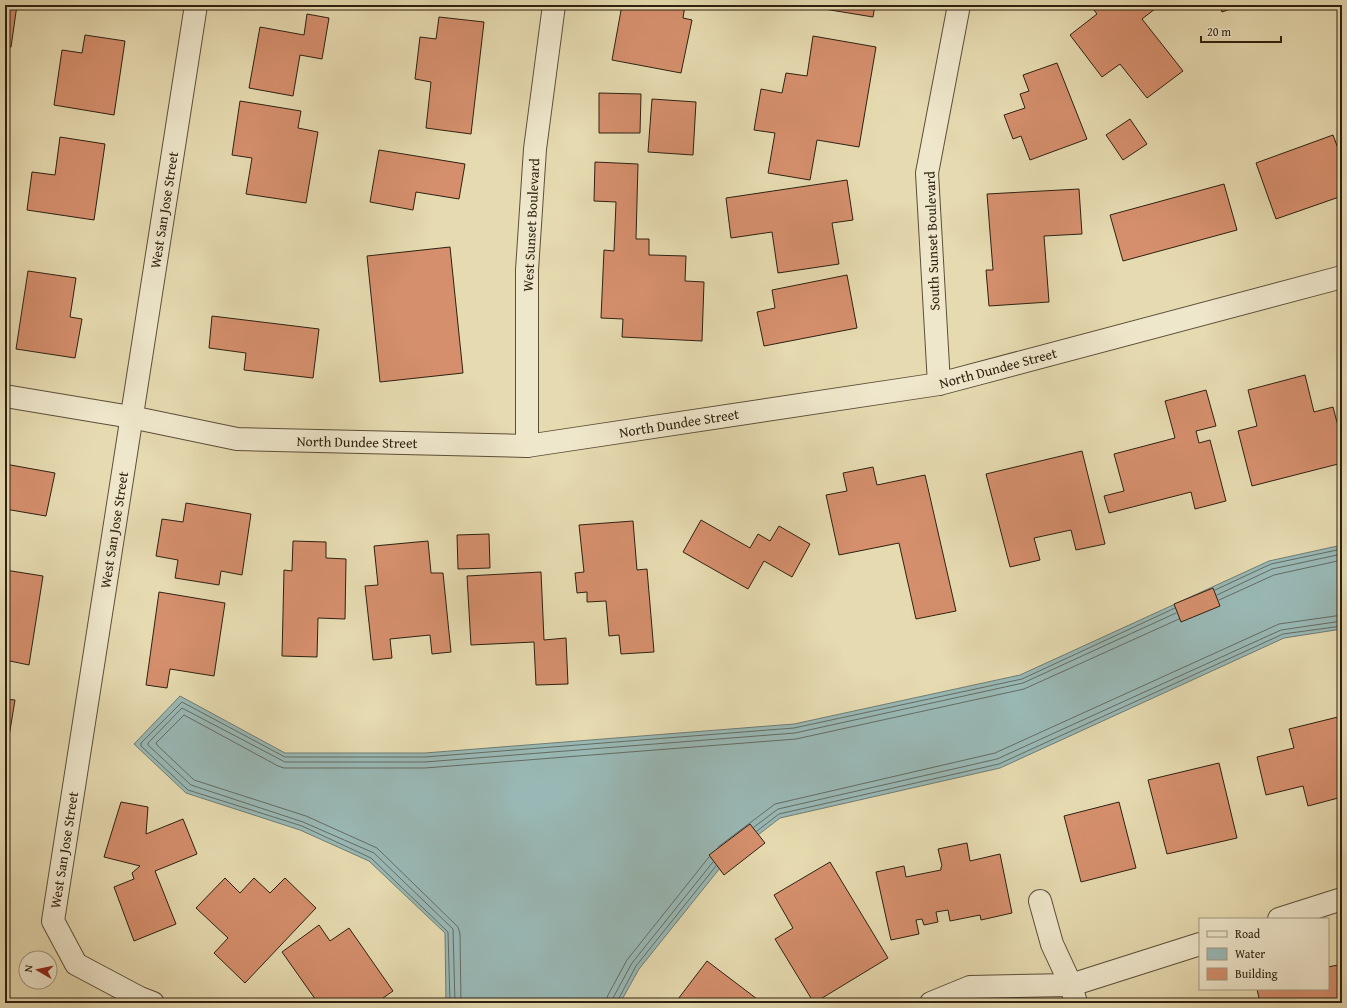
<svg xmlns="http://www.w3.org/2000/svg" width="1347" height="1008" font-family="'Gentium Book Plus',serif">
  <rect width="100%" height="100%" fill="#e6dab0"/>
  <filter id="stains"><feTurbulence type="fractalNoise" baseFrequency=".005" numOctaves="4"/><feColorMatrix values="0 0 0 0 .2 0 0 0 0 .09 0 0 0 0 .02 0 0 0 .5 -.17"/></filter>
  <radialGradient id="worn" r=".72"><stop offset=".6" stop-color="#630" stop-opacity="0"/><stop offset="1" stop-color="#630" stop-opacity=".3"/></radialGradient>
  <!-- water -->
  <path fill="#99b8b5" stroke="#6e7c73" d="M1342,545v84l-58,9 -284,130 -220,50 -52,40 -89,111 -19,34h-174l-1,-70 -76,-72 -69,-31 -114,-37 -52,-49 46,-48 105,57h140l369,-29 226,-49 249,-114z"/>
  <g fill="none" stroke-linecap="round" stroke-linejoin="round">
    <!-- shore -->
    <g stroke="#646c62" stroke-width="1">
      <path d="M1215,590l56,-26 71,-15"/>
      <path d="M1217,595l55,-26 70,-15"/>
      <path d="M1219,600l55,-25 68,-15"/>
      <path d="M754,827l24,-18 219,-50 284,-129 61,-9"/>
      <path d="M757,831l22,-17 220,-50 284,-130 59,-8"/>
      <path d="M718,847l57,-43 220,-51 284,-129 63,-9"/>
      <path d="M450,1003l-2,-71 -77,-74 -69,-32 -114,-36 -47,-44v-3l41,-41 103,55h140l369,-29 228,-49 153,-71"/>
      <path d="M455,1003l-2,-74 -79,-76 -71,-31 -112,-37 -43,-40v-2l34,-35 103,54h140l370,-29 228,-50 153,-70"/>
      <path d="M461,1003l-1,-69 -2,-7 -81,-79 -71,-32 -112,-36 -37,-35 -1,-2 28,-28 94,51 6,2h141l371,-29 228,-50 155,-70"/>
      <path d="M606,1003l2,-8 19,-35 82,-103"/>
      <path d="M612,1003l1,-5 19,-35 81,-101"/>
      <path d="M617,1003l1,-3 18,-34 80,-100"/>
    </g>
  </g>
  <!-- building -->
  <g fill="#d58f6d" stroke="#2e2110">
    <path d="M5,5h12l-6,42 -6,-1z"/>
    <path d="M622,5h63l-2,13 9,2 -11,53 -69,-13z"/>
    <path d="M806,5h69l-2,12 -67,-11z"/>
    <path d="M1090,5h70l-18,14 41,52 -36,27 -27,-34 -18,13 -32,-42 27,-21z"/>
    <path d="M1219,5h22l-19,7z"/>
    <path d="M307,14l22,4 -7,41 -22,-4 -7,41 -44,-8 11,-61 44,8z"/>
    <path d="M439,17l45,5 -13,112 -45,-6 5,-46 -16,-3 5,-42 16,2z"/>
    <path d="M85,35l40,6 -11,74 -60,-10 8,-55 20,3z"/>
    <path d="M813,36l63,11 -17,100 -42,-7 -7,40 -42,-7 7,-40 -21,-3 7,-41 21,4 4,-20 21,3z"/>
    <path d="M1057,63l30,76 -57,21 -9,-24 -8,3 -9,-24 21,-7 -5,-14 9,-3 -6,-16z"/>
    <path d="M599,93l42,1 -1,39h-41z"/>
    <path d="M652,99l44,3 -3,53 -45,-3z"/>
    <path d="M240,101l61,10 -3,17 20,4 -12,71 -60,-9 6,-36 -20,-3z"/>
    <path d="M1130,119l17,25 -24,16 -17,-25z"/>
    <path d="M1333,135l9,24v37l-66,23 -20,-56z"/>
    <path d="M60,137l45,7 -11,76 -67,-10 5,-38 23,3z"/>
    <path d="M379,150l86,14 -6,35 -43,-7 -3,18 -43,-8z"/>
    <path d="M595,162l43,2 -2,75h13v16l37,1 -1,25 19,1 -2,59 -80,-4 1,-18 -22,-1 3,-68 10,1 2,-49 -22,-1z"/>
    <path d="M847,180l6,40 -21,3 7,41 -61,9 -6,-41 -41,6 -5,-40z"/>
    <path d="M1224,184l13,46 -114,31 -13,-46z"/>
    <path d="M1079,189l3,45 -38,2 5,66 -60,4 -3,-36h7l-6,-76z"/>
    <path d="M450,247l13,126 -83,9 -13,-126z"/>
    <path d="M28,271l48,7 -6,39 12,2 -7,39 -59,-9z"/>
    <path d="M847,275l10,53 -93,18 -7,-34 18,-4 -3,-18z"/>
    <path d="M212,316l107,13 -6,49 -69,-8 2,-17 -37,-5z"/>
    <path d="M1305,375l9,37 19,-5 9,34v22l-90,23 -14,-55 19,-5 -9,-36z"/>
    <path d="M1206,390l10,36 -20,5 3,12 11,-3 16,61 -31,8 -4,-17 -82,21 -5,-17 20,-5 -10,-37 61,-16 -10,-37z"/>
    <path d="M1082,451l23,93 -29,6 -5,-20 -37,8 6,22 -30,7 -24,-93z"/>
    <path d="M5,464l50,9 -9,43 -41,-7z"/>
    <path d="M873,467l4,18 48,-10 31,136 -40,8 -17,-76 -60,12 -13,-60 21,-4 -4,-18z"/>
    <path d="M186,503l65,11 -9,61 -21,-4 -2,14 -44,-7 3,-18 -22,-4 6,-37 21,3z"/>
    <path d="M701,520l49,28 8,-14 12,7 9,-15 31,18 -18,33 -28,-16 -16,28 -65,-37z"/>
    <path d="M633,521l4,49 10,-1 7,83 -33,2 -2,-19 -10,1 -3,-35 -19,1v-10l-10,1 -2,-20 9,-1 -5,-47z"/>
    <path d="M489,534l1,34 -32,1 -1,-34z"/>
    <path d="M293,541l33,1v16l20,1 -1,60 -27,-1 -1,39 -35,-1 2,-86 8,1z"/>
    <path d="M428,541l3,32h12l8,79 -19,2 -2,-19 -40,4 2,19 -19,2 -8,-74 13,-1 -4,-39z"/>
    <path d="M5,570l38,6 -14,89 -24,-5z"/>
    <path d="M541,572l3,68 22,-2 2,46 -32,1 -2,-43 -63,3 -4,-69z"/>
    <path d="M1213,588l7,18 -39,16 -7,-18z"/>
    <path d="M159,592l66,11 -11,73 -44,-7 -3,19 -21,-3z"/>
    <path d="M5,699l10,1 -10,61z"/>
    <path d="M1342,716v81l-34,9 -5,-20 -37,9 -9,-38 37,-9 -5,-19z"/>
    <path d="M1219,763l18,75 -70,16 -19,-74z"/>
    <path d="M121,802l27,5 -2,27 37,-15 14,35 -42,17 21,53 -42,17 -20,-54 20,-8 -2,-6 8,-7 -36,-9z"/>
    <path d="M1119,802l17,66 -55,14 -17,-66z"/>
    <path d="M750,824l15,19 -41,32 -15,-20z"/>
    <path d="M967,843l3,18 30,-7 12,59 -31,7 -1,-5 -30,6 -2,-11 -12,2 2,10 -14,3 -2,-6 -6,1 3,14 -28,6 -15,-68 28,-6 2,11 35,-7v-3l1,-1 -4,-17z"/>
    <path d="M830,862l58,96 -74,45 -39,-64 18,-11 -19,-33z"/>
    <path d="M225,878l15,15 14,-15 16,15 15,-15 31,30 -71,75 -31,-30 14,-15 -32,-30z"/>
    <path d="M319,925l11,16 19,-13 44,63 -17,12h-58l-36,-51z"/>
    <path d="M707,961l54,41 -1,1h-85z"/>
    <path d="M1338,965l4,22v16h-82l-3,-14h71v-22z"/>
  </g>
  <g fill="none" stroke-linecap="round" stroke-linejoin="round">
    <!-- minor casing -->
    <g stroke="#5c4f38" stroke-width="24">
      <g id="minor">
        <path d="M939,384l-12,-211 32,-168"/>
        <path d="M5,396l126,21 106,22 290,7 412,-62 403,-107"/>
        <path d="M527,446v-176l8,-121 19,-144"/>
        <path d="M1040,901l12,43 19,41 5,18"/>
        <path d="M1279,919l63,-20"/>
        <path d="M153,1003l-13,-5 -64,-34 -23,-43 143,-916"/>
        <path d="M931,1003l39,-16 101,-2 129,-41"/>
      </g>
    </g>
    <!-- minor -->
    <use href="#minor" stroke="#efe7cc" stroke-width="22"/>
  </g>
  <g text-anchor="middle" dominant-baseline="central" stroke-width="3.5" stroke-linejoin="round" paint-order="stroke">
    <!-- street labels -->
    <g font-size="14" fill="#2e2110" stroke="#efe7cc">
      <text transform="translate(164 210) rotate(-81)">West San Jose Street</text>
      <text transform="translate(531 225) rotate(-87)">West Sunset Boulevard</text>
      <text transform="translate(932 241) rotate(-92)">South Sunset Boulevard</text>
      <text transform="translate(998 368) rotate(-15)">North Dundee Street</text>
      <text transform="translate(679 423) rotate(-9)">North Dundee Street</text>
      <text transform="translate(357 442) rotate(1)">North Dundee Street</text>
      <text transform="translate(114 530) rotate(-81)">West San Jose Street</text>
      <text transform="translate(64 850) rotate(-81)">West San Jose Street</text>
    </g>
  </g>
  <!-- margin -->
  <rect width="1347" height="1008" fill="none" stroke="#e6dab0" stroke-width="20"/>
  <rect x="6" y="6" width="1335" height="996" fill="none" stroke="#2e2110" stroke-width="2"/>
  <rect x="10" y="10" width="1327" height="988" fill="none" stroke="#2e2110"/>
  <!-- legend -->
  <rect x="1199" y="918" width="130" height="72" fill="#efe7cc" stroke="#a29881"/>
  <rect x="1207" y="931" width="20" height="6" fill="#efe7cc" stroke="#a29881"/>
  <text x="1235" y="938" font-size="12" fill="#2e2110">Road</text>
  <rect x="1207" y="948" width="20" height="12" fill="#99b8b5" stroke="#a29881"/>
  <text x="1235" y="958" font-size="12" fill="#2e2110">Water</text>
  <rect x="1207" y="968" width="20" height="12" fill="#d58f6d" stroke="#a29881"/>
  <text x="1235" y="978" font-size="12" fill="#2e2110">Building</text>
  <!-- north arrow -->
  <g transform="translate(38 970) rotate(279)"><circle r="19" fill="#efe7cc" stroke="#a29881"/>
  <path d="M0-3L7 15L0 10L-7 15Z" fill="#8f2418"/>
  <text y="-6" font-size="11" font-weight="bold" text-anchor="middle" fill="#2e2110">N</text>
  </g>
  <!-- scale -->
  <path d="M1201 36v6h80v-6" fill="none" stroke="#2e2110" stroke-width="2"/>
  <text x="1207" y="36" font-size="12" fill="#2e2110" stroke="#efe7cc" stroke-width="3" paint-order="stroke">20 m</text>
  <rect width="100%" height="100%" filter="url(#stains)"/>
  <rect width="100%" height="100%" fill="url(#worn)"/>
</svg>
